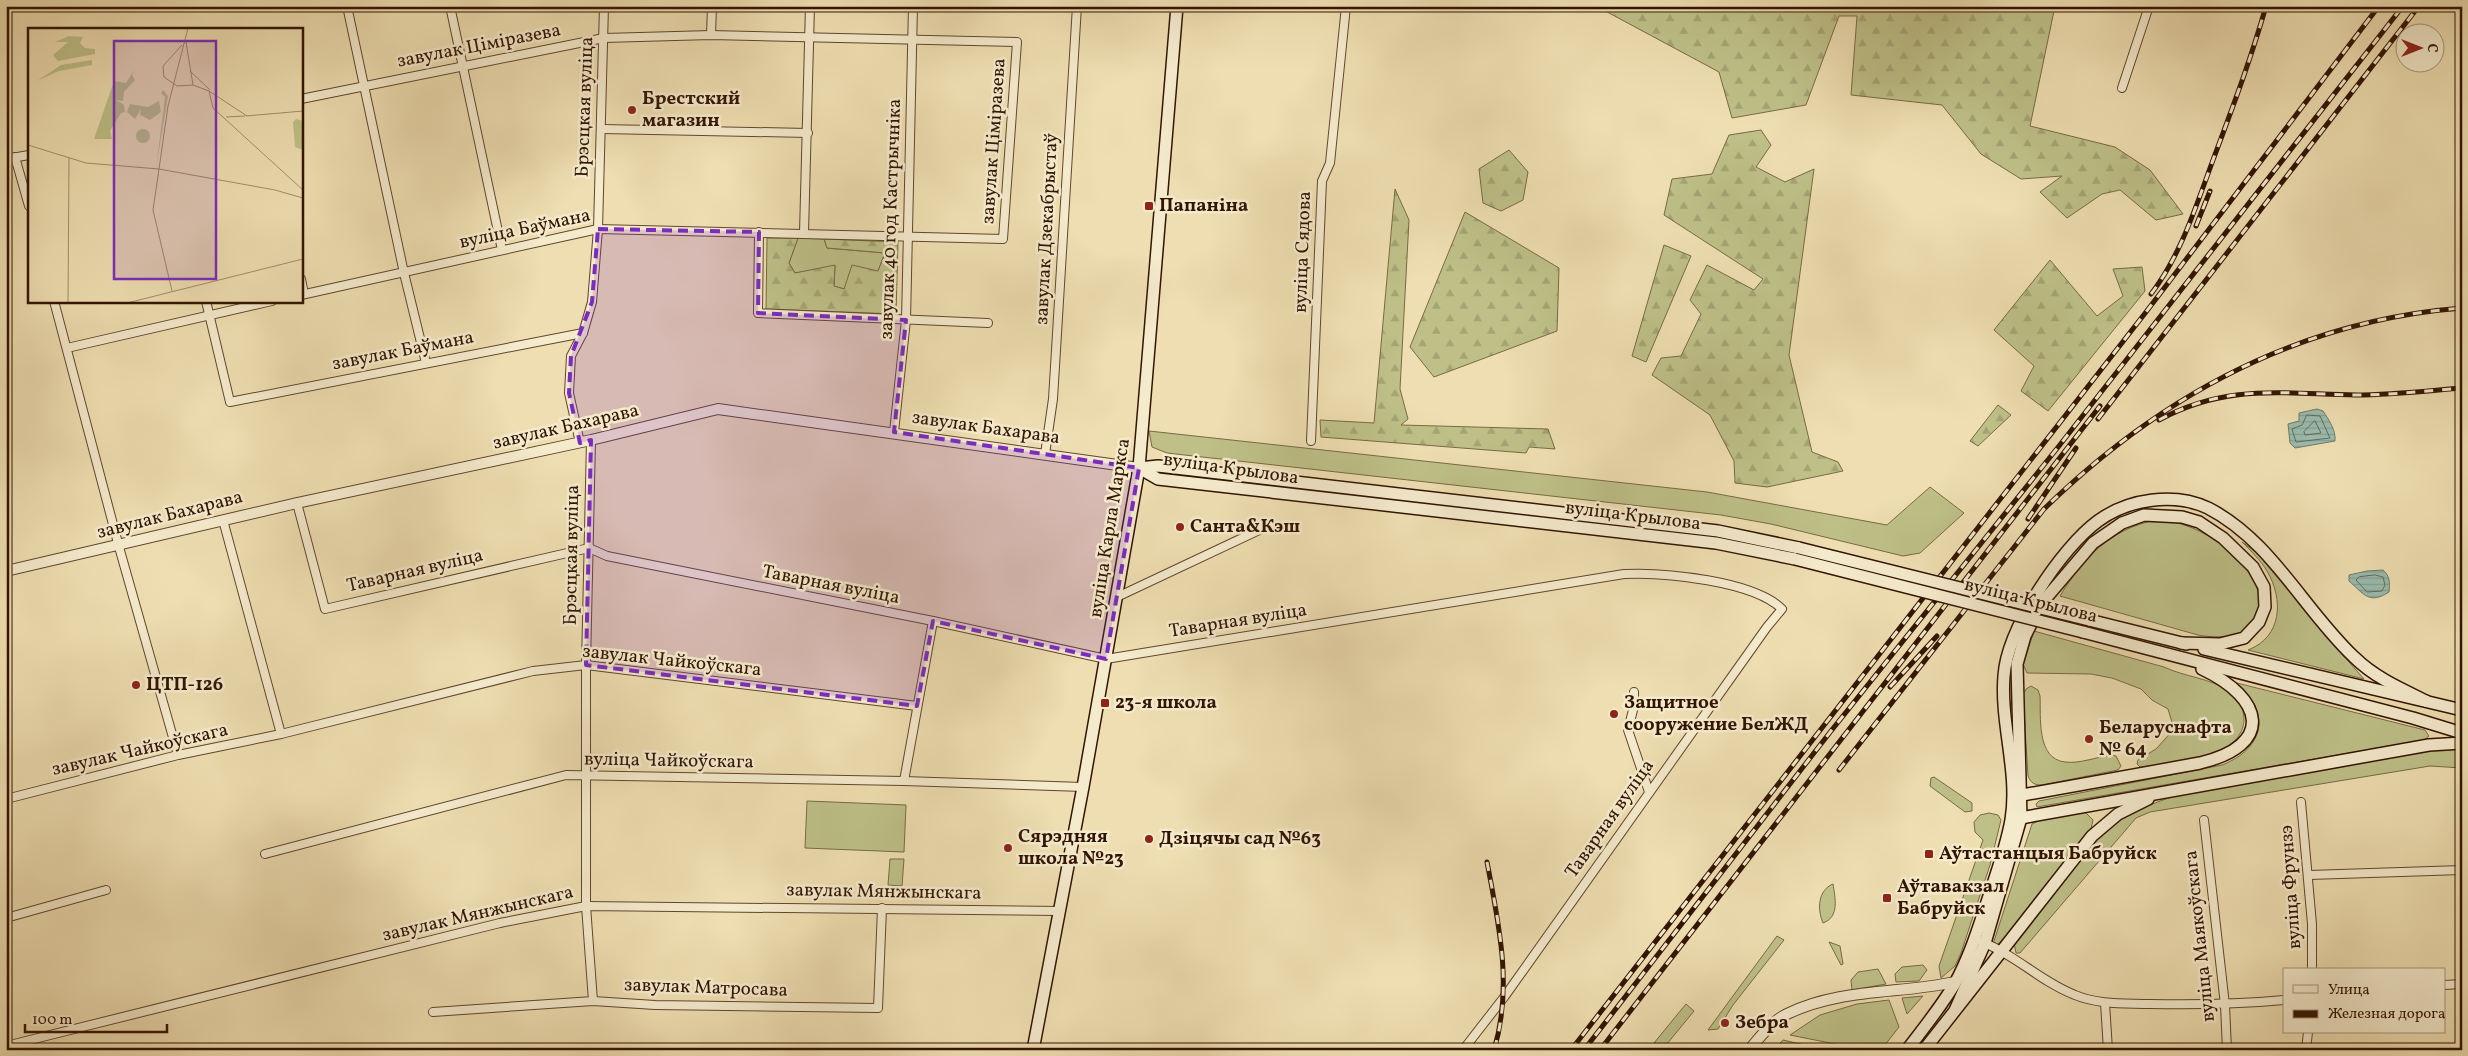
<svg xmlns="http://www.w3.org/2000/svg" width="2468" height="1056" font-family="Vollkorn,serif">
  <defs>
    <pattern id="forest-firs" width="22" height="20" patternUnits="userSpaceOnUse" patternTransform="scale(1.25)"><rect width="22" height="20" fill="#bec088"/><path d="M5 1l3.5 6h-7zM16 11l3.5 6h-7z" fill="#a4a474"/></pattern>
    <pattern id="water-rules" width="6" height="5" patternUnits="userSpaceOnUse" patternTransform="scale(1.25)"><rect width="6" height="5" fill="#99bcae"/><path d="M0 2.5h6" fill="none" stroke="#84a194"/></pattern>
  </defs>
  <rect width="100%" height="100%" fill="#eedeb1"/>
  <filter id="stains"><feTurbulence type="fractalNoise" baseFrequency=".004" numOctaves="4"/><feColorMatrix values="0 0 0 0 .2 0 0 0 0 .09 0 0 0 0 .02 0 0 0 .5 -.17"/></filter>
  <radialGradient id="worn" r=".72"><stop offset=".6" stop-color="#630" stop-opacity="0"/><stop offset="1" stop-color="#630" stop-opacity=".3"/></radialGradient>
  <!-- grass -->
  <g fill="#bec088" stroke="#786a44">
    <path d="M798,238l26,1 3,9 58,5 -7,18 -34,18 -10,-3 1,-20 -40,7 -6,-10z"/>
    <path d="M1149,431l558,61 180,33 43,-38 34,26 -44,40 -17,3 -132,-32 -50,-9 -554,-62 -15,-6z"/>
    <path d="M2156,520c44,1 95,37 105,81 -2,7 -4,16 -8,22 -11,16 -39,15 -55,12l-138,-39c23,-38 50,-67 96,-76z"/>
    <path d="M2242,542l15,11 76,91 31,35 -116,-29c34,-13 36,-50 19,-79 -6,-10 -16,-20 -25,-29z"/>
    <path d="M2034,631l130,36c21,10 46,11 65,24 9,6 15,18 15,29 -2,40 -73,43 -104,47l-3,-3 1,-4 18,-11 18,-20 -6,-20 -16,-9 -11,-11 -29,-11 -21,-4 -64,-1 -4,-9z"/>
    <path d="M2237,683l188,47 4,6 -5,4 -387,67 -1,-3 3,-3 183,-36c43,-17 49,-52 15,-82z"/>
    <path d="M2031,686l7,4 2,6c1,20 -4,63 25,66 14,2 32,-5 46,-7l5,1 5,10 -3,4 -76,15c-8,0 -11,-2 -14,-9l-5,-81 3,-6z"/>
    <path d="M2452,749l10,1v18l-32,-2 -280,46 -14,6 -116,135h-4l-2,-10 77,-98 27,-24 21,-12 40,-15 251,-44z"/>
    <path d="M1934,777l38,26v8l-7,1 -35,-26 1,-8z"/>
    <path d="M807,801l99,4 -2,47 -99,-4z"/>
    <path d="M2085,812l8,8 -2,9 -83,106 -11,10 -4,-1 39,-120 10,-5z"/>
    <path d="M1989,813l9,2 3,5 -11,45 -29,88 -6,13 -14,12 -2,-12 44,-126 -8,-8 -1,-10 6,-7z"/>
    <path d="M890,859h14l-2,27 -14,-1z"/>
    <path d="M1833,884c2,13 7,33 -10,39 -6,-14 -5,-33 10,-39z"/>
    <path d="M1777,936l7,4 -51,65 -15,24 -10,1z"/>
    <path d="M1829,942l11,4 3,18 -2,1z"/>
    <path d="M1923,965l4,5 -8,11 -23,1 -1,-8 7,-7z"/>
    <path d="M1878,969l8,15 -34,6 -1,-10 7,-8z"/>
    <path d="M1923,996l-16,18 -5,-16z"/>
    <path d="M1889,1000l10,27 -18,23h-16l-75,-15 30,-20 37,-11z"/>
    <path d="M1686,1004l8,7 -32,39 -8,-7z"/>
    <path d="M1783,1040l44,10h-53z"/>
  </g>
  <!-- forest -->
  <g fill="url(#forest-firs)" stroke="#786a44">
    <path d="M1596,6h459l-25,120 85,21 35,23 33,44 -27,6 -36,-30 -18,4 -35,24 -27,-26 22,-16 -41,3 -40,-25 -39,-49 -91,-10 6,-79h-18l-33,89 -74,13 -13,-46z"/>
    <path d="M1761,130l10,15 -15,22 29,15 29,-13 -25,186 23,97 26,10 5,9 -76,16 -32,-4 -1,-22 -24,-46 -58,-40 9,-17 20,-2 20,-42 -11,-14 17,-35 47,25 9,-11 -99,-64 8,-36 40,-5 17,-39z"/>
    <path d="M1509,150l19,22 -5,28 -22,11 -18,-8 -4,-34z"/>
    <path d="M1395,189l14,31 -9,169 8,30 -7,6 147,4 7,20 -26,-2 -3,6 -205,-16 -1,-17 54,3z"/>
    <path d="M1465,212l94,56 -2,63 -123,46 -24,-30z"/>
    <path d="M767,238h31l-9,25 6,10 40,-8 -1,21 10,3 8,-24 26,6 7,-18 -58,-5 -3,-9 74,3 -2,72 -130,-5z"/>
    <path d="M1664,245l27,11 -45,106 -14,-6z"/>
    <path d="M2050,260l47,56 26,-20 -10,-27 29,-2 3,24 -97,120 -27,-20 13,-25 -40,-36z"/>
    <path d="M1998,405l13,10 -33,31 -8,-5z"/>
  </g>
  <!-- water -->
  <g fill="url(#water-rules)" stroke="#707969">
    <path d="M2317,409l6,2c6,9 13,19 12,30l-40,7 -5,-5 -2,-19 11,-3v-8z"/>
    <path d="M2383,570c7,6 7,13 6,22 -20,13 -25,2 -40,-11v-6l18,-4z"/>
  </g>
  <g fill="none" stroke-linecap="round" stroke-linejoin="round">
    <!-- shore -->
    <g stroke="#666858" stroke-width="1">
      <path d="M2307,415l13,1 10,22 -34,4 -4,-13 10,-4z"/>
      <path d="M2315,421l6,12 -16,2 -1,-3z"/>
      <path d="M2375,575l8,2 2,8 -3,6 -15,1 -11,-12 3,-3z"/>
    </g>
    <!-- minor casing -->
    <g stroke="#61462d" stroke-width="10">
      <g id="minor">
        <path d="M347,6l57,267 22,90"/>
        <path d="M450,6l52,244"/>
        <path d="M711,35l1,-29"/>
        <path d="M2122,88l27,-82"/>
        <path d="M301,99l303,-61 107,-3 306,7 -14,197 -405,-10 -297,66"/>
        <path d="M602,129l206,4"/>
        <path d="M15,157l14,49"/>
        <path d="M6,159l23,-4"/>
        <path d="M759,232l-1,81 230,10"/>
        <path d="M804,233l6,-227"/>
        <path d="M301,279l3,15"/>
        <path d="M54,301l65,246 59,208"/>
        <path d="M206,301l24,101 353,-69"/>
        <path d="M67,348l205,-47"/>
        <path d="M894,432l12,-112 7,-314"/>
        <path d="M591,440l-5,225v241l7,95"/>
        <path d="M1311,441l11,-260 8,-18 16,-157"/>
        <path d="M580,443l-11,-50 2,-37 12,-23 9,-31 6,-73 6,-223"/>
        <path d="M1045,454l8,-55 24,-393"/>
        <path d="M297,503l28,106 264,-61 18,8 326,65 173,38 518,-85c40,-2 130,7 158,35l-15,18 -262,369 -42,54"/>
        <path d="M223,520l58,214"/>
        <path d="M1117,597l155,-73"/>
        <path d="M1634,692v14l-6,24 21,62"/>
        <path d="M904,781l29,-160"/>
        <path d="M6,799l172,-44 103,-21 252,-63 53,-6 331,41"/>
        <path d="M2301,802l11,122v46"/>
        <path d="M2204,820l21,185 2,45"/>
        <path d="M265,854l301,-79 338,6 179,6"/>
        <path d="M2309,875l153,-5"/>
        <path d="M6,918l100,-28"/>
        <path d="M1982,942c34,13 59,40 93,53 24,10 50,8 75,9 46,1 89,0 134,-4"/>
        <path d="M2444,985l18,-1"/>
        <path d="M2105,1003l3,47"/>
        <path d="M433,1012l160,-11 62,4 223,3 4,-100"/>
        <path d="M6,1046l494,-123 86,-17 473,5"/>
        <path d="M2306,1050l2,-18"/>
      </g>
    </g>
    <!-- tertiary casing -->
    <g stroke="#61462d" stroke-width="12">
      <g id="tertiary">
        <path d="M6,571l291,-68 294,-63 127,-31 421,59"/>
        <path d="M1749,1050c11,-13 23,-29 38,-36 53,-26 113,-20 168,-32"/>
      </g>
    </g>
    <!-- secondary casing -->
    <g stroke="#321401" stroke-width="14">
      <g id="secondary">
        <path d="M1139,468l19,-2 560,65 81,17"/>
        <path d="M1139,468l19,11 558,64 79,16"/>
        <path d="M2089,620l97,24"/>
        <path d="M2083,632l330,86 49,15"/>
        <path d="M2204,649l258,61"/>
        <path d="M2017,796l183,-33c75,-18 64,-65 2,-94"/>
        <path d="M2015,819l414,-74 33,-2"/>
        <path d="M1956,1008l29,-65 36,-125 -4,-154 8,-28 16,-32 52,-61 29,-20 22,-8 38,2 17,5 24,16 30,29 11,20 1,20 -6,15 -15,16 -24,6 -39,-1"/>
        <path d="M1033,1050l50,-263 56,-319 38,-462"/>
        <path d="M1907,1050c16,-21 33,-42 47,-65 17,-30 27,-65 38,-98 7,-21 15,-44 19,-67 8,-47 -11,-97 -7,-144 3,-47 57,-128 94,-155 30,-22 76,-29 110,-13 63,32 96,102 146,149 20,20 47,32 72,44"/>
        <path d="M1924,1050l168,-214 26,-22 30,-15"/>
      </g>
    </g>
    <!-- minor -->
    <use href="#minor" stroke="#f4eacc" stroke-width="8"/>
    <!-- tertiary -->
    <use href="#tertiary" stroke="#f4eacc" stroke-width="10"/>
    <!-- secondary -->
    <use href="#secondary" stroke="#f4eacc" stroke-width="11"/>
    <!-- rail casing -->
    <g stroke="#321401" stroke-width="5">
      <g id="rail">
        <path d="M2196,226l14,-35"/>
        <path d="M2151,294c30,-39 45,-88 62,-134 19,-51 38,-101 53,-154"/>
        <path d="M2098,419l321,-413"/>
        <path d="M2159,420c68,-37 124,-26 197,-25 35,0 70,-4 106,-7"/>
        <path d="M2028,519l48,-71"/>
        <path d="M1890,687l47,-51"/>
        <path d="M1839,770l205,-261c116,-113 254,-188 418,-201"/>
        <path d="M1487,862c12,63 26,125 7,188"/>
        <path d="M1571,1050l575,-738 233,-306"/>
        <path d="M1584,1050l247,-319 228,-285 344,-440"/>
        <path d="M1600,1050l500,-644"/>
      </g>
    </g>
    <!-- rail -->
    <use href="#rail" stroke="#f4eacc" stroke-width="3" stroke-dasharray="9" stroke-linecap="butt"/>
    <!-- secondary-bridge casing -->
    <g stroke="#321401" stroke-width="14" stroke-linecap="butt">
      <g id="secondary-bridge">
        <path d="M1799,548l290,72"/>
        <path d="M1795,559l288,73"/>
      </g>
    </g>
    <!-- secondary-bridge -->
    <use href="#secondary-bridge" stroke="#f4eacc" stroke-width="11"/>
  </g>
  <!-- marked area -->
  <path fill="#7b2cbf" fill-opacity="0.2" stroke="#7b2cbf" stroke-width="4" stroke-dasharray="10 6" stroke-linejoin="round" d="M598,229l161,3 -1,81 148,7 -12,112 245,36 -33,191 -173,-38 -16,85 -331,-41 5,-225 -11,3 -11,-50 2,-37 21,-54z"/>
  <!-- markers -->
  <g fill="#8f2418" stroke="#f4eacc" stroke-width="2">
    <circle cx="632" cy="110" r="5"/>
    <rect x="1144" y="201" width="10" height="10" rx="2.5"/>
    <circle cx="1180" cy="527" r="5"/>
    <circle cx="136" cy="685" r="5"/>
    <rect x="1100" y="698" width="10" height="10" rx="2.5"/>
    <circle cx="1614" cy="714" r="5"/>
    <circle cx="2089" cy="739" r="5"/>
    <circle cx="1149" cy="839" r="5"/>
    <circle cx="1008" cy="848" r="5"/>
    <rect x="1924" y="849" width="10" height="10" rx="2.5"/>
    <rect x="1882" y="893" width="10" height="10" rx="2.5"/>
    <circle cx="1725" cy="1023" r="5"/>
  </g>
  <g text-anchor="middle" dominant-baseline="central" stroke-width="5" stroke-linejoin="round" paint-order="stroke">
    <!-- street labels -->
    <g font-size="19" fill="#321401" stroke="#f4eacc">
      <text transform="translate(479 46) rotate(-11)">завулак Ціміразева</text>
      <text transform="translate(585 107) rotate(-88)">Брэсцкая вуліца</text>
      <text transform="translate(994 141) rotate(-86)">завулак Ціміразева</text>
      <text transform="translate(891 219) rotate(-88)">завулак 40 год Кастрычніка</text>
      <text transform="translate(525 229) rotate(-12)">вуліца Баўмана</text>
      <text transform="translate(1047 229) rotate(-87)">завулак Дзекабрыстаў</text>
      <text transform="translate(1303 252) rotate(-88)">вуліца Сядова</text>
      <text transform="translate(403 351) rotate(-11)">завулак Баўмана</text>
      <text transform="translate(566 427) rotate(-13)">завулак Бахарава</text>
      <text transform="translate(986 428) rotate(8)">завулак Бахарава</text>
      <text transform="translate(1231 469) rotate(8)">вуліца Крылова</text>
      <text transform="translate(170 515) rotate(-14)">завулак Бахарава</text>
      <text transform="translate(1633 516) rotate(7)">вуліца Крылова</text>
      <text transform="translate(1110 528) rotate(-81)">вуліца Карла Маркса</text>
      <text transform="translate(572 555) rotate(-89)">Брэсцкая вуліца</text>
      <text transform="translate(415 571) rotate(-13)">Таварная вуліца</text>
      <text transform="translate(831 585) rotate(11)">Таварная вуліца</text>
      <text transform="translate(2031 601) rotate(14)">вуліца Крылова</text>
      <text transform="translate(1238 621) rotate(-9)">Таварная вуліца</text>
      <text transform="translate(672 661) rotate(6)">завулак Чайкоўскага</text>
      <text transform="translate(140 750) rotate(-13)">завулак Чайкоўскага</text>
      <text transform="translate(669 761) rotate(1)">вуліца Чайкоўскага</text>
      <text transform="translate(1610 819) rotate(-55)">Таварная вуліца</text>
      <text transform="translate(2291 887) rotate(-94)">вуліца Фрунзэ</text>
      <text transform="translate(884 892) rotate(1)">завулак Мянжынскага</text>
      <text transform="translate(478 914) rotate(-13)">завулак Мянжынскага</text>
      <text transform="translate(2200 936) rotate(-96)">вуліца Маякоўскага</text>
      <text transform="translate(706 988) rotate(2)">завулак Матросава</text>
    </g>
    <!-- poi labels -->
    <g font-size="19" font-weight="bold" fill="#321401" stroke="#f4eacc" text-anchor="start">
      <text x="642" y="99">Брестский<tspan x="642" dy="22">магазин</tspan></text>
      <text x="1159" y="206">Папаніна</text>
      <text x="1190" y="527">Санта&amp;Кэш</text>
      <text x="146" y="685">ЦТП-126</text>
      <text x="1115" y="703">23-я школа</text>
      <text x="1624" y="703">Защитное<tspan x="1624" dy="22">сооружение БелЖД</tspan></text>
      <text x="2099" y="728">Беларуснафта<tspan x="2099" dy="22">№ 64</tspan></text>
      <text x="1018" y="837">Сярэдняя<tspan x="1018" dy="22">школа №23</tspan></text>
      <text x="1159" y="839">Дзіцячы сад №63</text>
      <text x="1939" y="854">Аўтастанцыя Бабруйск</text>
      <text x="1897" y="887">Аўтавакзал<tspan x="1897" dy="22">Бабруйск</tspan></text>
      <text x="1735" y="1023">Зебра</text>
    </g>
  </g>
  <!-- overview -->
  <g transform="translate(28 28)">
    <rect width="275" height="275" fill="#eedeb1"/>
    <path d="M135,62l5,6 -12,72 9,-71 -4,-4zM268,91l7,2v29l-8,-3 -2,-25z" fill="#bec088"/>
    <path d="M41,8l14,1 -3,6 5,5 10,1v5l-37,7 -5,-6 15,-13h-13zM64,32v5l-33,6 -22,10 24,-16zM107,41l-3,6 3,5 -11,12 -1,9 -7,-1 8,5 1,7 -4,1 -11,18 2,8h-18l20,-58 12,2zM131,73l2,11 -11,8 -10,-5 1,-6 -6,10 -8,-7 3,-8 18,3zM108 108a7 7 0 1 1 14 0a7 7 0 1 1-14 0Z" fill="#bec088"/>
    <path fill="none" stroke="#a38d6b" stroke-width="1" d="M158,14l7,43M154,17l-19,21 1,11 13,9 16,-1 16,6 38,25M162,43l20,19M181,63l4,17 90,82M218,88l57,-5M198,89l19,-1M0,117l58,18 73,6 116,21 28,8M131,141l-6,41 19,81M131,141l9,-63 20,-78M40,275l1,-145M99,275l176,-44"/>
    <path fill="#7b2cbf" fill-opacity="0.15" stroke="#7b2cbf" stroke-width="2.5" d="M86,13h102v238h-102z"/>
    <rect width="275" height="275" fill="none" stroke="#321401" stroke-width="2.5"/>
  </g>
  <!-- margin -->
  <rect width="2468" height="1056" fill="none" stroke="#eedeb1" stroke-width="25"/>
  <rect x="8" y="8" width="2453" height="1041" fill="none" stroke="#321401" stroke-width="2.5"/>
  <rect x="12" y="12" width="2443" height="1031" fill="none" stroke="#321401"/>
  <!-- legend -->
  <rect x="2283" y="968" width="162" height="65" fill="#f4eacc" stroke="#a6947b"/>
  <rect x="2293" y="985" width="25" height="8" fill="#f4eacc" stroke="#a6947b"/>
  <text x="2328" y="994" font-size="15" fill="#321401">Улица</text>
  <rect x="2293" y="1010" width="25" height="8" fill="#321401" stroke="#a6947b"/>
  <text x="2328" y="1018" font-size="15" fill="#321401">Железная дорога</text>
  <!-- north arrow -->
  <g transform="translate(2420 48) rotate(90)"><circle r="24" fill="#f4eacc" stroke="#a6947b"/>
  <path d="M0-4L9 19L0 12L-9 19Z" fill="#8f2418"/>
  <text y="-8" font-size="14" font-weight="bold" text-anchor="middle" fill="#321401">С</text>
  </g>
  <!-- scale -->
  <path d="M25 1024v8h142v-8" fill="none" stroke="#321401" stroke-width="2.5"/>
  <text x="32" y="1024" font-size="15" fill="#321401" stroke="#f4eacc" stroke-width="4" paint-order="stroke">100 m</text>
  <rect width="100%" height="100%" filter="url(#stains)"/>
  <rect width="100%" height="100%" fill="url(#worn)"/>
</svg>
